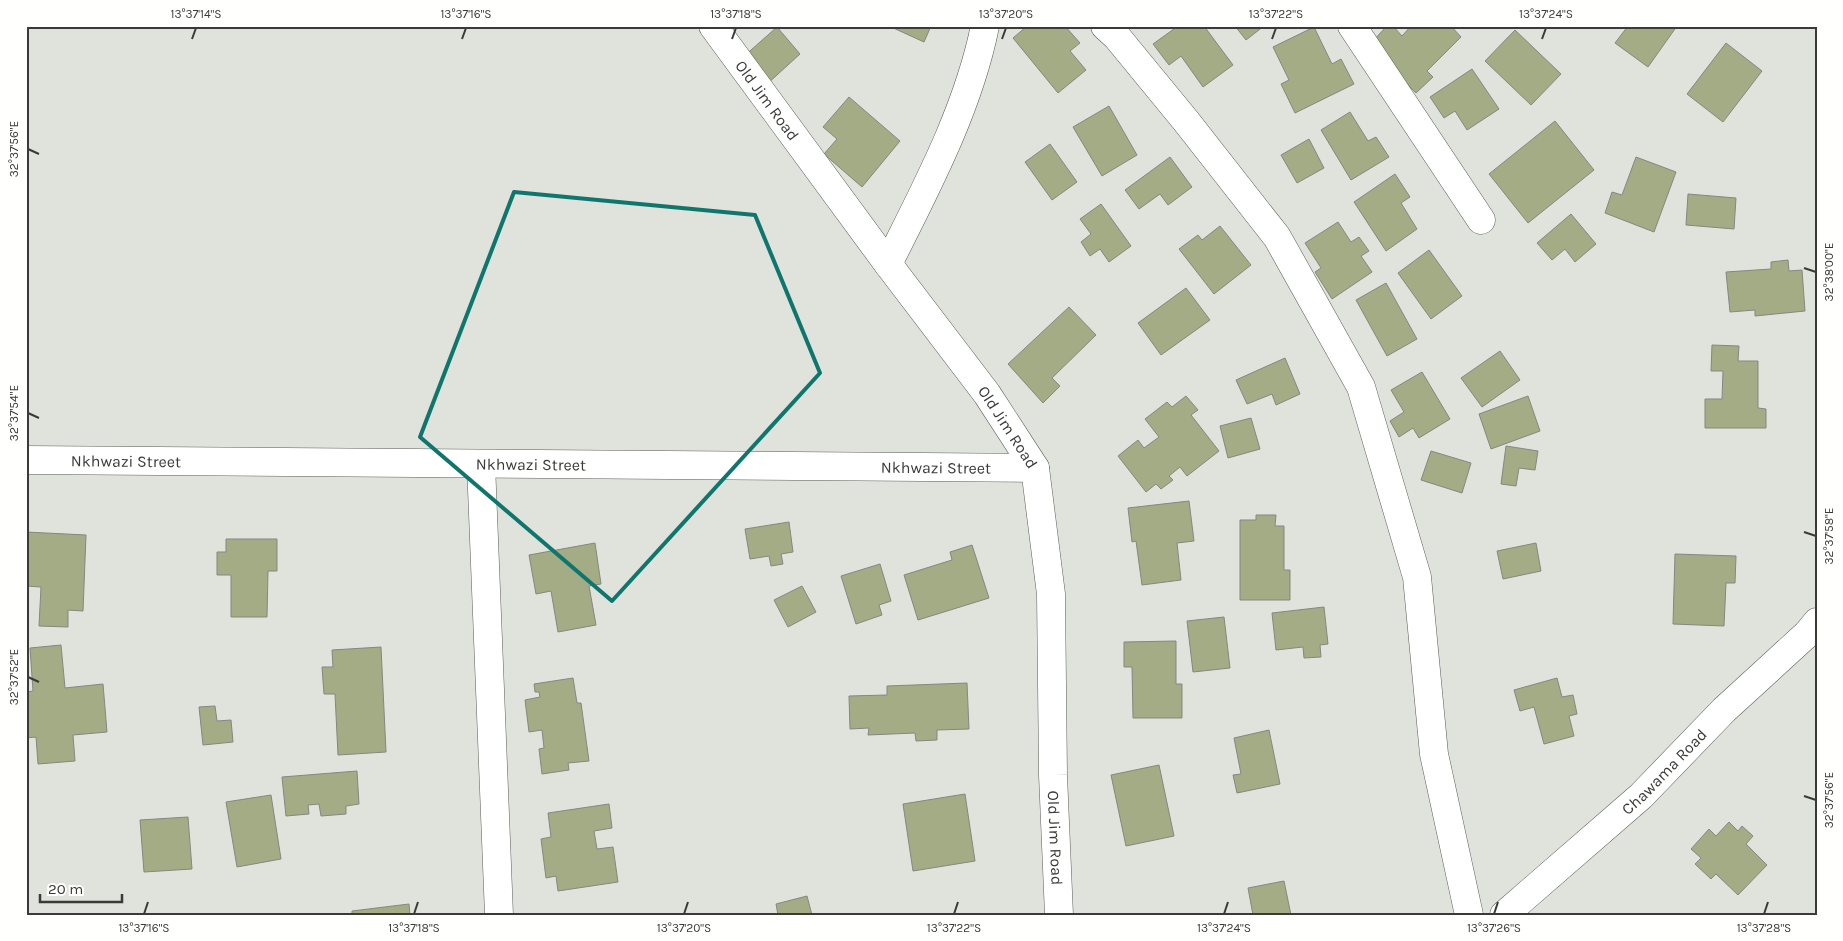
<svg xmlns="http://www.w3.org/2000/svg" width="1843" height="941" font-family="Karla,sans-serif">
  <rect width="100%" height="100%" fill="#e0e2dc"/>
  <!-- building -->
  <g fill="#a3ac85" stroke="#858781">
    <path d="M889,26h42l-7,16z"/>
    <path d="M1027,26h38l15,17 -10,8 16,19 -28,23 -45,-55z"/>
    <path d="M1178,26h26l29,39 -30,22 -22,-31 -12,9 -16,-21z"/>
    <path d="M1235,26h29l-18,14z"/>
    <path d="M1387,26h6l9,10 9,-10h40l10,11 -34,34 6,6 -17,16 -47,-48z"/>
    <path d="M1628,26h49l-29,41 -33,-24z"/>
    <path d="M777,27l23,27 -34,31 -24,-27z"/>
    <path d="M1314,27l18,37 9,-5 13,25 -59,29 -14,-29 8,-4 -16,-33z"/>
    <path d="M1515,30l46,44 -30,31 -46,-44z"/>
    <path d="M1726,43l36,28 -39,51 -36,-28z"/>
    <path d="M1472,69l27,40 -32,21 -12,-19 -11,7 -14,-21z"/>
    <path d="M849,97l51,44 -38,46 -38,-33 13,-15 -14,-12z"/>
    <path d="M1109,106l28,49 -35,21 -29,-49z"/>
    <path d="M1350,112l18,29 8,-4 13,20 -38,23 -30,-50z"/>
    <path d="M1555,121l39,49 -66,53 -39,-49z"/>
    <path d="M1309,139l15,29 -27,15 -16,-28z"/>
    <path d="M1050,144l27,38 -25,18 -27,-38z"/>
    <path d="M1170,157l22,30 -24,18 -8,-11 -21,15 -14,-19z"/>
    <path d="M1636,157l40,15 -22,60 -49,-19 7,-21 10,3z"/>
    <path d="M1395,174l15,23 -9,6 16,26 -31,22 -32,-49z"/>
    <path d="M1688,194l48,4 -2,31 -48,-4z"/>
    <path d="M1101,204l30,42 -22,16 -9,-13 -10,7 -9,-14 10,-8 -11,-15z"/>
    <path d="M1571,214l25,30 -21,18 -10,-13 -13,11 -15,-17z"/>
    <path d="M1338,222l13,20 8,-5 10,14 -8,5 11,16 -40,27 -17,-27 6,-4 -16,-25z"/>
    <path d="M1220,226l31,39 -37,29 -35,-45 19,-14 4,5z"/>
    <path d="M1429,250l33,46 -31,23 -33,-46z"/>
    <path d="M1788,260l1,11 13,-1 3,41 -50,5v-6l-25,2 -4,-40 45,-3v-7z"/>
    <path d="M1386,283l31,56 -30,17 -31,-56z"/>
    <path d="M1186,288l24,32 -49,35 -23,-32z"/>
    <path d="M1069,307l27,28 -44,43 8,8 -17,17 -35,-39z"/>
    <path d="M1712,345l27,1 -1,15h20v47l8,1v19h-61v-29h17l1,-28h-12z"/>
    <path d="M1500,351l20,29 -38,27 -21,-29z"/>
    <path d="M1285,358l15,36 -24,11 -4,-11 -25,10 -11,-24z"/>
    <path d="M1422,372l28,47 -31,19 -6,-10 -14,9 -9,-16 14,-9 -13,-22z"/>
    <path d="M1186,396l12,14 -7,5 28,36 -32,25 -7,-9 -11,9 4,4 -12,9 -5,-5 -10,8 -28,-36 20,-16 6,8 15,-11 -14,-18 22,-17 5,5z"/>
    <path d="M1528,396l12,35 -49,18 -12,-35z"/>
    <path d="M1251,418l9,31 -32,9 -8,-32z"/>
    <path d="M1506,446l32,5 -3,19 -16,-2 -3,18 -15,-2z"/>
    <path d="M1431,451l40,12 -9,30 -41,-13z"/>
    <path d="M1189,501l5,40 -17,2 4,37 -39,5 -6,-44 -4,1 -4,-34z"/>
    <path d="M1256,515h20l-1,11h9v44h6v30h-50v-80h16z"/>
    <path d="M789,522l4,30 -12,2 2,10 -12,2 -2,-10 -19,3 -5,-30z"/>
    <path d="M26,532l60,3 -3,76 -15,-1v17l-29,-1 2,-39 -15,-1z"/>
    <path d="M226,539h51v32h-9l-1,46h-36v-42h-14v-23h9z"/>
    <path d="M595,543l6,41 -12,2 7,39 -38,7 -7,-41 -15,3 -7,-39z"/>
    <path d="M1536,543l5,28 -38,8 -6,-28z"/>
    <path d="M972,545l17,53 -71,22 -14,-45 48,-15 -2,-8z"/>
    <path d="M1675,554l61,2 -1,27h-9l-2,43 -51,-2z"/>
    <path d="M880,564l11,37 -12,4 3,10 -26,9 -15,-48z"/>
    <path d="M802,586l14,26 -28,15 -14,-27z"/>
    <path d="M1324,607l4,37 -8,1 1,12 -17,1 -1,-11 -27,3 -4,-37z"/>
    <path d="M1224,617l6,51 -37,4 -6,-51z"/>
    <path d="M1176,641v43h6v34h-49l-1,-51h-8v-25z"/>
    <path d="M61,645l4,43 38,-4 4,48 -34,3 2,26 -37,3 -2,-27 -10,1v-46l7,-1 -3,-43z"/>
    <path d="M381,647l5,105 -48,3 -3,-61h-11l-2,-27h11l-1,-17z"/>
    <path d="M573,678l4,25h4l8,58 -21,2 1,7 -27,4 -3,-25 5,-1 -2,-18 -13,2 -4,-32 15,-3 -1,-5h-4l-1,-8z"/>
    <path d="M1557,678l5,19 11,-2 4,19 -8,2 5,20 -30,8 -10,-37 -14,4 -6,-21z"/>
    <path d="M967,683l2,46 -32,1v10l-21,1 -1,-8 -47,2 1,-7 -19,1 -1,-33 38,-1v-9z"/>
    <path d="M215,706l2,15 14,-1 2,22 -30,3 -4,-38z"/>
    <path d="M1269,730l11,54 -43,9 -4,-18 8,-1 -7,-36z"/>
    <path d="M1159,765l15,71 -48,10 -15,-71z"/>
    <path d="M357,771l2,33 -13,2v8l-25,2 -2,-12 -11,1 1,9 -23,2 -4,-39z"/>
    <path d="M965,794l10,67 -62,10 -10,-67z"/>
    <path d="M271,795l10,64 -44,8 -11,-65z"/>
    <path d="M609,804l3,24 -18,3 3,18 16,-2 5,35 -60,9 -2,-15 -10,2 -5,-39 10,-2 -3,-24z"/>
    <path d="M188,817l4,52 -48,3 -4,-52z"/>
    <path d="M1729,822l9,9 4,-5 11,10 -7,8 21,21 -29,30 -22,-21 -5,5 -16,-15 6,-6 -10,-9 18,-20 7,7z"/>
    <path d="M1284,881l7,34h-38l-5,-27z"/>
    <path d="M807,896l5,19h-34l-2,-11z"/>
    <path d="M409,904l1,11h-58v-4z"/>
  </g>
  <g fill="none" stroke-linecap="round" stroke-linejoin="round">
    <!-- minor casing -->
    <g stroke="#5b5d58" stroke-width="29">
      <g id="minor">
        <path id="s1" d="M713,26l175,238 99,130 48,74 16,126 2,181 6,140"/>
        <path d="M1105,26l12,11 69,84 91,116 84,150 56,190 17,177 35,161"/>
        <path d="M1352,26l129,194"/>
        <path d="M888,264c38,-76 80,-154 97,-238"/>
        <path id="s2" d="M26,460l1009,8"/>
        <path d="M481,464l18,451"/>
        <path id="s3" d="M1504,915l137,-119 83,-86 83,-76 10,-12"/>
      </g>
    </g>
    <!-- minor -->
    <use href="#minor" stroke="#fff" stroke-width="28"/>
  </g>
  <!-- marked area -->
  <path fill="none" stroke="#0f766e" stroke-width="4" stroke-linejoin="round" d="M514,192l241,23 65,158 -208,228 -192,-164z"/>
  <!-- ticks -->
  <path fill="none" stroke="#3a3b38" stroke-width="2" d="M192,39l4,-11M462,39l4,-11M732,39l4,-11M1002,39l4,-11M1272,39l4,-11M1542,39l4,-11M28,149l11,5M1804,268l12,4M28,413l11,5M1804,532l12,4M28,677l11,5M1804,796l12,4M144,914l4,-12M414,914l4,-12M684,914l4,-12M954,914l4,-12M1224,914l4,-12M1494,914l4,-12M1764,914l4,-12"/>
  <g text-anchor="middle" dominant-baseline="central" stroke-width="4" stroke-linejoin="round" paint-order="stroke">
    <!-- street labels -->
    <g font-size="16" fill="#3a3b38" stroke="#fffffe">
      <text stroke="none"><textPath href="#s1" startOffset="92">Old Jim Road</textPath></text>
      <text stroke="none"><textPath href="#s1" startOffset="498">Old Jim Road</textPath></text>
      <text stroke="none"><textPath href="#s2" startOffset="100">Nkhwazi Street</textPath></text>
      <text stroke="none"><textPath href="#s2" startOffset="505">Nkhwazi Street</textPath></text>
      <text stroke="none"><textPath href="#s2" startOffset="910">Nkhwazi Street</textPath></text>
      <text stroke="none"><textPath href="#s3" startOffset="215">Chawama Road</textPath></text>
      <text stroke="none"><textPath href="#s1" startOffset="918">Old Jim Road</textPath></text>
    </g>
  </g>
  <!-- border -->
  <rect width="1843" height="941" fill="none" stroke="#fffffe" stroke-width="55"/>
  <!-- scale -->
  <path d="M40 894v8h82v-8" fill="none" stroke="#3a3b38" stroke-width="2.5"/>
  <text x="48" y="894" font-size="15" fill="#3a3b38" stroke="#fffffe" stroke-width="4" paint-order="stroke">20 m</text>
  <rect x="28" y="28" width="1788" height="886" fill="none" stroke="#3a3b38" stroke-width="2"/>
  <g font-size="12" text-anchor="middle" fill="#3a3b38">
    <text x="196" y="18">13°37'14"S</text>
    <text x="466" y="18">13°37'16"S</text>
    <text x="736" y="18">13°37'18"S</text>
    <text x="1006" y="18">13°37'20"S</text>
    <text x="1276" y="18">13°37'22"S</text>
    <text x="1546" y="18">13°37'24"S</text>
    <text transform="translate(14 149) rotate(-90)" y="4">32°37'56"E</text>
    <text transform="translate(1829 272) rotate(-90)" y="4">32°38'00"E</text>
    <text transform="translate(14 413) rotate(-90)" y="4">32°37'54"E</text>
    <text transform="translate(1829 536) rotate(-90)" y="4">32°37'58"E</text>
    <text transform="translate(14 677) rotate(-90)" y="4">32°37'52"E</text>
    <text transform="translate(1829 800) rotate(-90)" y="4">32°37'56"E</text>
    <text x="144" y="932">13°37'16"S</text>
    <text x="414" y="932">13°37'18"S</text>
    <text x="684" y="932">13°37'20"S</text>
    <text x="954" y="932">13°37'22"S</text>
    <text x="1224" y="932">13°37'24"S</text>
    <text x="1494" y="932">13°37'26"S</text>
    <text x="1764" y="932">13°37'28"S</text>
  </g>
</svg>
